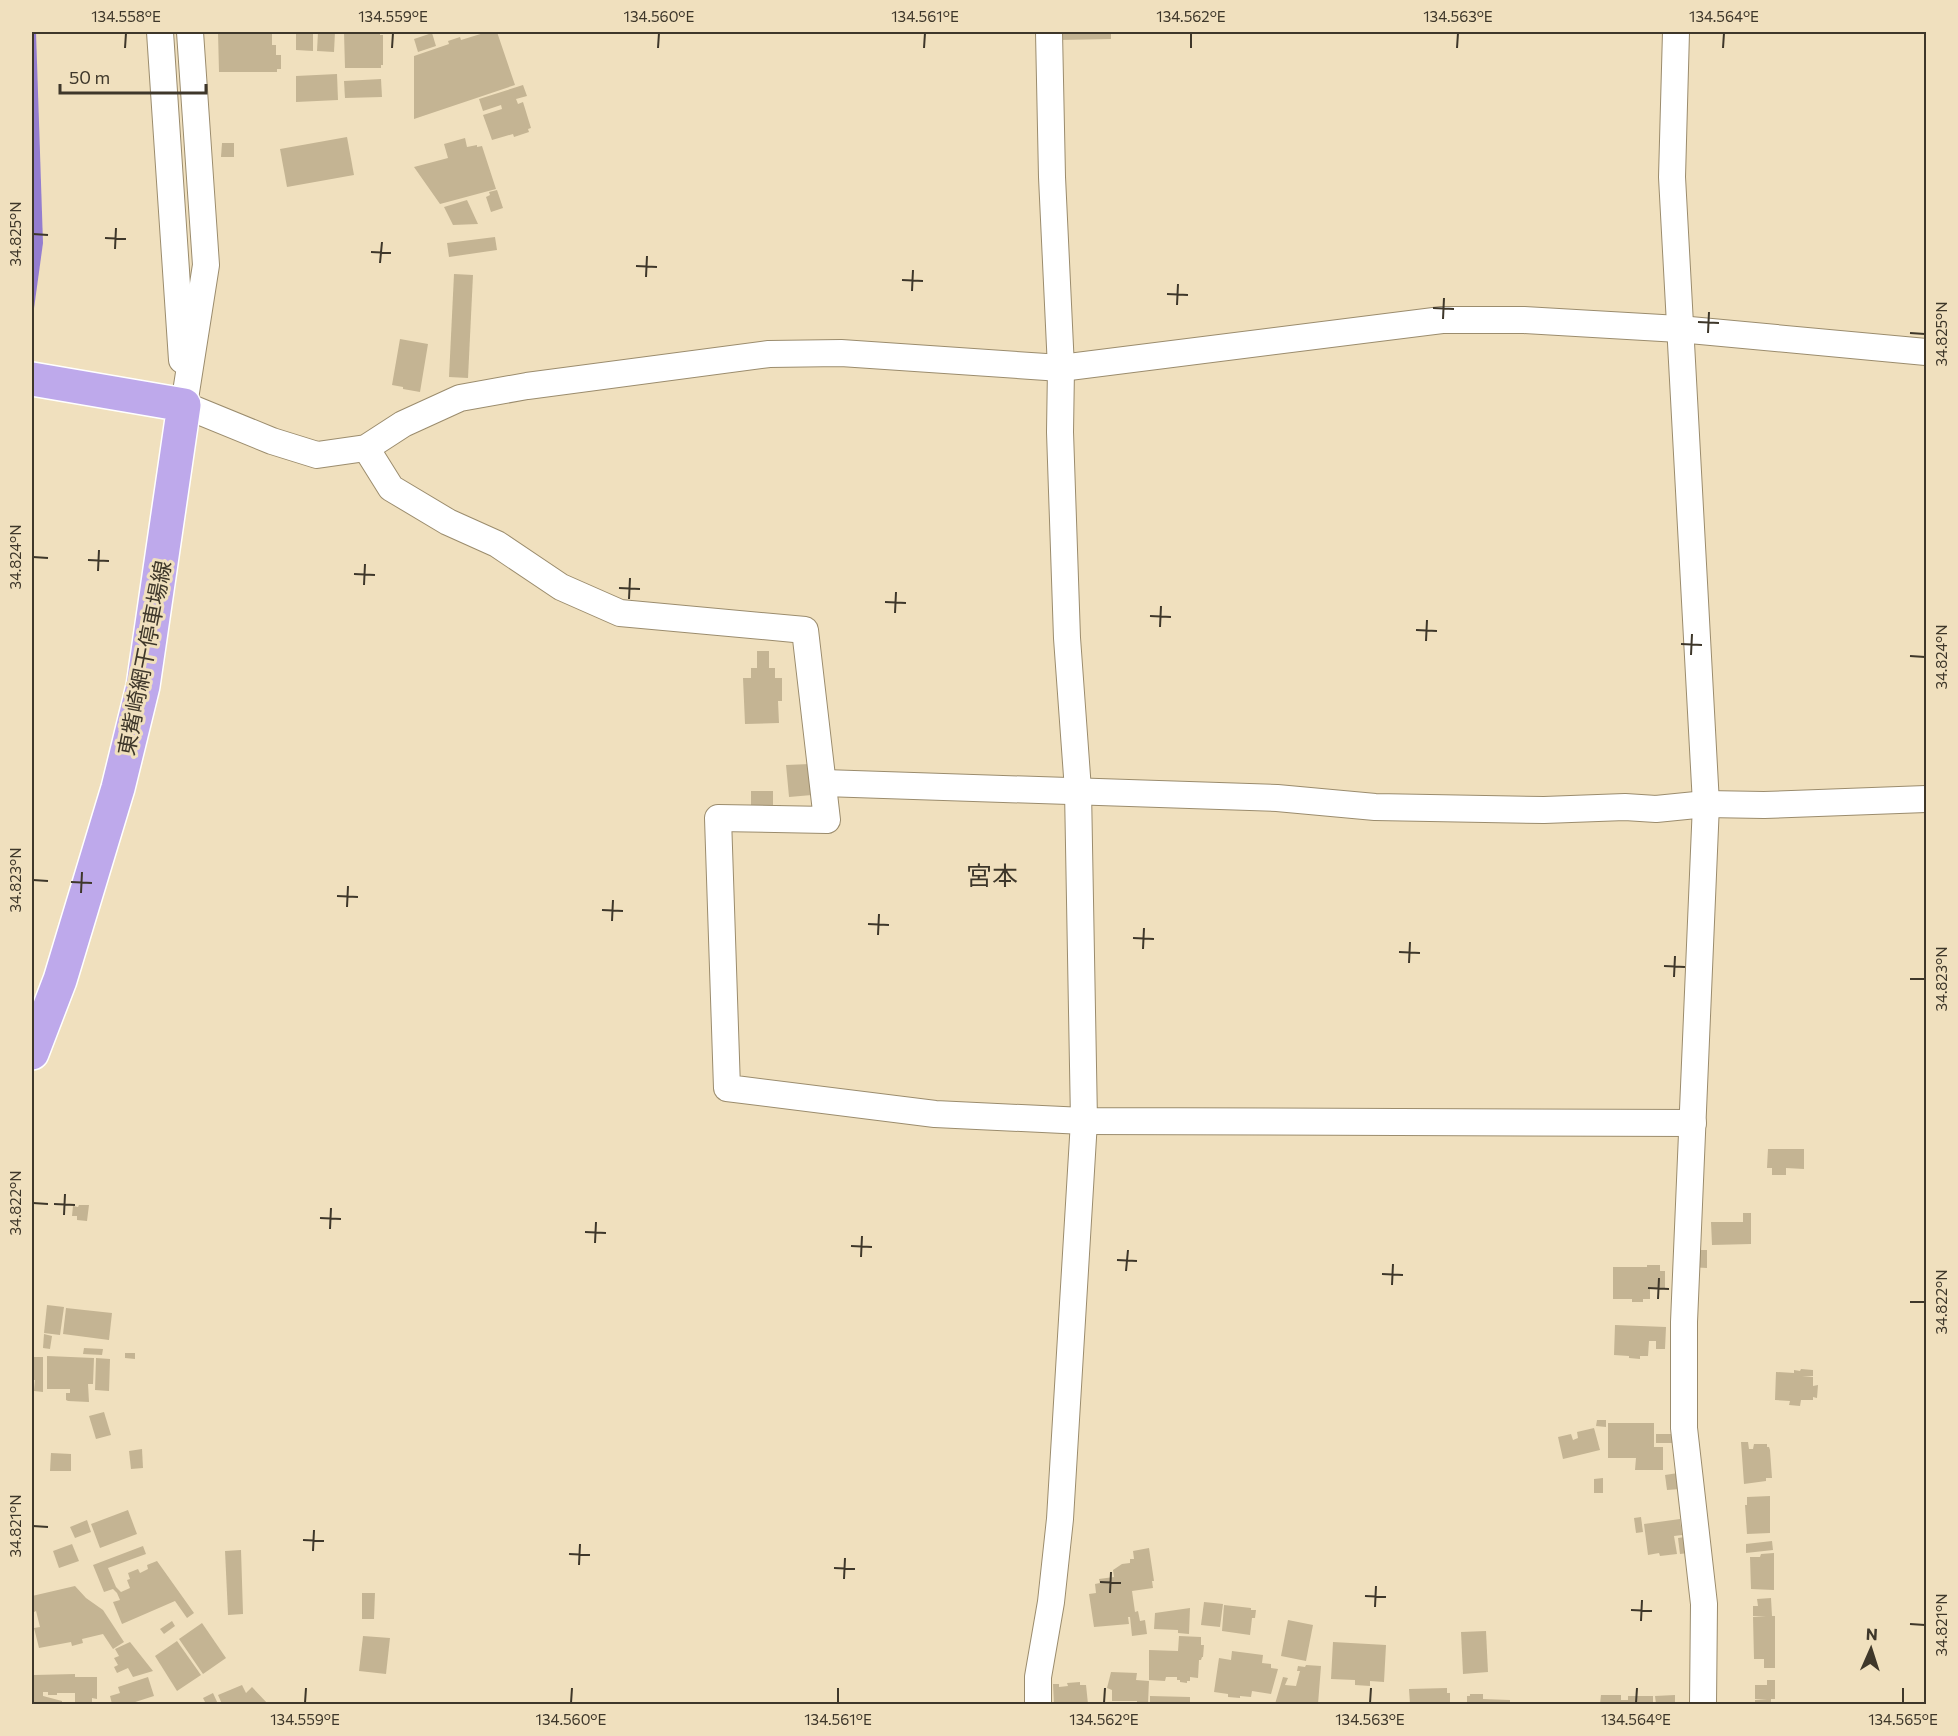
<svg xmlns="http://www.w3.org/2000/svg" width="1958" height="1736" font-family="Commissioner,'Noto Sans JP',sans-serif">
  <rect width="100%" height="100%" fill="#f0e0be"/>
  <!-- water -->
  <path fill="#947dcf" d="M32,32h4l7,211 -11,80z"/>
  <!-- building -->
  <g fill="#c4b493">
    <path d="M218,32h54v13h4v10h5v14h-4v3h-58z"/>
    <path d="M296,32h17v19l-17,-1z"/>
    <path d="M318,32h17l-1,20 -17,-1z"/>
    <path d="M344,32h36v3h3v30h-2v3h-36z"/>
    <path d="M487,32h10l18,53 -101,34v-63l35,-12 -1,-3 12,-4 1,3z"/>
    <path d="M1060,32h51v7l-51,1z"/>
    <path d="M432,33l4,13 -18,6 -4,-13z"/>
    <path d="M337,74l1,26 -42,2v-26z"/>
    <path d="M381,79l1,18 -37,1 -1,-17z"/>
    <path d="M523,85l4,11 -11,3 2,5 5,-2 8,26 -3,1 1,3 -15,5 -1,-3 -21,6 -9,-25 19,-6 -1,-4 -18,6 -4,-12z"/>
    <path d="M347,137l7,38 -67,12 -7,-38z"/>
    <path d="M465,138l2,9 10,-2v2l5,-1 14,43 -56,15 -26,-37 34,-9 -4,-14z"/>
    <path d="M222,143h12v14h-13z"/>
    <path d="M497,190l6,18 -12,4 -5,-15 4,-2 -1,-3z"/>
    <path d="M467,200l11,24 -25,1 -9,-18z"/>
    <path d="M495,237l2,13 -48,7 -2,-14z"/>
    <path d="M454,274l19,1 -5,103 -19,-1z"/>
    <path d="M400,339l28,5 -8,48 -17,-3v-2l-11,-2z"/>
    <path d="M757,651h12v17h6v10h7v23h-4l1,22 -34,1 -2,-46h8v-10h6z"/>
    <path d="M810,764l2,31 -23,2 -3,-32z"/>
    <path d="M751,791h22v15l8,-1v4h-41l-1,-4h12z"/>
    <path d="M1768,1149h36v20l-18,-1v7h-14v-7h-5z"/>
    <path d="M79,1205h10l-2,16 -10,-1v-4h-5l1,-10 5,1z"/>
    <path d="M1743,1213h8v31l-39,1 -1,-23h32z"/>
    <path d="M1689,1250h18v18l-19,-1z"/>
    <path d="M1647,1265h13v6h5v18h-15v10h-7v3h-11v-3h-19v-32h34z"/>
    <path d="M47,1305l17,2 -4,28 -16,-2z"/>
    <path d="M66,1308l46,5 -3,27 -46,-6z"/>
    <path d="M1615,1325l51,2 -1,22h-9v-8h-7l-1,15h-8v3l-11,-1v-2l-15,-1z"/>
    <path d="M44,1334l8,2 -2,13 -7,-1z"/>
    <path d="M84,1348l19,1 -1,6 -19,-1z"/>
    <path d="M125,1353h10v6l-10,-1z"/>
    <path d="M47,1356l47,2 -1,26h-5l1,18 -21,-1 -2,-1v-7h4v-4h-23z"/>
    <path d="M32,1357h11v35l-9,-1 1,-11h-3z"/>
    <path d="M96,1358l14,1 -1,32 -14,-1z"/>
    <path d="M1801,1369l12,1v6h-11l11,1v9l5,-1 -1,13 -4,-1v3h-12l-1,6 -11,-1 1,-4 -15,-1 1,-28 18,1v-3l6,1z"/>
    <path d="M104,1412l7,23 -15,4 -7,-23z"/>
    <path d="M1597,1420h9v7l-10,-1z"/>
    <path d="M1608,1423h46v24h9v23h-28l1,-12h-28z"/>
    <path d="M1594,1428l6,22 -37,9 -5,-22 13,-3 2,6 5,-2 -1,-6z"/>
    <path d="M1656,1434h17l1,9h-18z"/>
    <path d="M1741,1442h7l1,7h4l1,-5h13v3h2l1,3 2,28h-6v3l-22,3z"/>
    <path d="M142,1449l1,19 -12,1 -2,-18z"/>
    <path d="M51,1453l20,1v17h-21z"/>
    <path d="M1678,1473l2,16 -13,1 -2,-15z"/>
    <path d="M1603,1478v15h-9v-14z"/>
    <path d="M1770,1496v37l-23,1 -2,-29h2v-8z"/>
    <path d="M128,1510l9,24 -37,14 -9,-24z"/>
    <path d="M1641,1517l2,15 -7,1 -2,-15z"/>
    <path d="M1680,1519l2,16 -8,1 3,18 -17,2 -1,-3 -11,2 -4,-31z"/>
    <path d="M87,1520l4,12 -16,6 -5,-11z"/>
    <path d="M1685,1537l3,16 -8,1 -2,-16z"/>
    <path d="M1772,1541l1,9 -27,3v-9z"/>
    <path d="M72,1544l7,17 -20,7 -6,-17z"/>
    <path d="M143,1546l3,8 -38,14 8,19 5,5 9,-4 -3,-8 3,-1 -2,-6 10,-4 2,4 8,-4 -1,-4 10,-4 37,52 -7,5 -12,-17 -53,23 -9,-22 7,-2 -3,-7 -4,-4 -9,3 -11,-27z"/>
    <path d="M1149,1548l5,33h-2l1,7 -21,3 3,21 3,-1 2,10 5,-1 2,14 -15,2 -2,-19h-2l1,7 -35,3 -5,-33 7,-1 -1,-9 5,-1 -1,-4 15,-2 -1,-7 9,-6 8,-1v-4h4l-1,-8z"/>
    <path d="M241,1550l2,64 -15,1 -3,-64z"/>
    <path d="M1774,1553v37l-23,-1 -1,-32h10l1,-3z"/>
    <path d="M75,1586l11,12 17,12 21,32 -11,7 -10,-15 -21,5 1,4 -11,3 -1,-4 -32,6 -5,-20 6,-1 -4,-16 -4,2v-17z"/>
    <path d="M362,1593h13l-1,26h-12z"/>
    <path d="M1771,1598l1,18h3v52h-11v-9h-10l-1,-42 13,-1h-13v-10h5l-1,-7z"/>
    <path d="M1204,1602l19,2 -3,23 -19,-2z"/>
    <path d="M1224,1605l27,3v2h5l-1,8h-3l-2,17 -28,-4z"/>
    <path d="M1190,1608l-1,26 -11,-1v-3l-24,-1 1,-16z"/>
    <path d="M1288,1620l25,5 -7,36 -25,-5z"/>
    <path d="M172,1621l3,5 -11,8 -4,-5z"/>
    <path d="M202,1623l24,35 -23,16 -24,-35z"/>
    <path d="M1486,1631l2,41 -25,2 -2,-42z"/>
    <path d="M363,1636l27,2 -4,36 -27,-3z"/>
    <path d="M1179,1636l22,1v8h3l-1,12h-1l-1,3h-2l-1,18 -8,-1v4h-3v2l-7,-1v-2h-3v-3h-11l-1,4 -16,-1v-30l29,1z"/>
    <path d="M177,1641l24,34 -24,16 -22,-35z"/>
    <path d="M130,1642l23,29 -20,6 -5,-9 -11,5 -3,-6 4,-2 -4,-7 5,-2 -4,-7z"/>
    <path d="M1333,1642l53,3 -2,37 -14,-1v5l-15,-1v-5l-24,-1z"/>
    <path d="M1232,1651l31,4 -1,8 9,1v4l7,1 -7,25 -19,-3 -1,6 -11,-1v2l-12,-1v-3l-14,-2 5,-34 12,2z"/>
    <path d="M1306,1665l15,1 -3,38h-43l8,-27 5,1 -3,7 11,1 4,-15h-3l1,-5 7,1z"/>
    <path d="M1111,1672l26,1 -1,7 13,1 -1,23h-11v-3h-25v-11l-5,-2z"/>
    <path d="M75,1674v3h22v22l-5,-1v6h-17v-11h-18v2h-9v-3h-5v4l19,5v3h-30v-23l2,-6z"/>
    <path d="M148,1677l6,19 -25,8h-17l-2,-8 10,-3 -2,-6z"/>
    <path d="M1767,1680h8v19h-4v5h-16v-4l12,-1h-12v-14h12z"/>
    <path d="M1080,1682v3h6l2,19h-34l-1,-20h6v3l9,-1 -1,-3z"/>
    <path d="M242,1685l4,8 6,-6 16,17h-46l-4,-9z"/>
    <path d="M1447,1688v5h3v11h-40l-1,-15z"/>
    <path d="M213,1693l5,11h-12l-3,-6z"/>
    <path d="M1470,1694h13v5l27,1v4h-43v-8h3z"/>
    <path d="M1601,1695h20v5h7v-4h25v8h-53z"/>
    <path d="M1675,1695v9h-19l-1,-8z"/>
    <path d="M1150,1696l40,1v7h-40z"/>
  </g>
  <g fill="none" stroke-linecap="round" stroke-linejoin="round">
    <!-- minor casing -->
    <g stroke="#9b8c6d" stroke-width="28">
      <g id="minor">
        <path d="M160,32l22,328"/>
        <path d="M1676,32l-4,145 34,627 -22,518v106l20,176 -1,100"/>
        <path d="M184,405l88,36 45,14 49,-7 37,-24 57,-26 67,-12 242,-32 72,-1 220,15 381,-48h82l155,9 247,23"/>
        <path d="M184,405l22,-140 -16,-233"/>
        <path d="M366,448l25,40 57,34 49,22 64,43 59,26 185,17 22,190 -109,-2 9,270 208,26 149,7 609,2"/>
        <path d="M824,783l453,15 98,9 169,3 81,-3 31,2 50,-5 58,1 162,-6"/>
        <path d="M1038,1704v-27l13,-75 9,-83 24,-398 -6,-331 -11,-152 -7,-206 1,-64 -9,-191 -3,-145"/>
      </g>
    </g>
    <!-- major casing -->
    <g stroke="#fff" stroke-width="36">
      <path id="major" d="M32,379l152,26 -41,281 -25,102 -58,192 -28,73"/>
    </g>
    <!-- minor -->
    <use href="#minor" stroke="#fff" stroke-width="26"/>
    <!-- major -->
    <use href="#major" stroke="#bea9eb" stroke-width="33"/>
  </g>
  <!-- ticks -->
  <path fill="none" stroke="#3e372a" stroke-width="2" d="M125,48l1,-15M392,48l1,-15M658,48l1,-15M924,48l1,-15M1191,48v-15M1457,48l1,-15M1723,48l1,-15M33,234l15,1M105,238l21,1M115,249l1,-21M371,252l20,1M380,263l2,-21M636,266l21,1M646,277l1,-21M902,280l21,1M912,291l1,-21M1167,294l21,1M1177,305l1,-21M1433,308l21,1M1443,319l1,-21M1698,322l21,1M1708,333l1,-21M1910,333l15,1M33,557l15,1M88,560l21,1M98,571l1,-21M354,574l21,1M364,585l1,-21M619,588l21,1M629,599l1,-21M885,602l21,1M895,613l1,-21M1150,616l21,1M1160,627l1,-21M1416,630l21,1M1426,641l1,-21M1681,644l21,1M1691,655l1,-21M1910,656l15,1M33,880l15,1M71,882l21,1M81,893l1,-21M337,896l21,1M347,907l1,-21M602,910l21,1M612,921l1,-21M868,924l21,1M878,935l1,-21M1133,938l21,1M1143,949l1,-21M1399,952l21,1M1409,963l1,-21M1664,966l21,1M1674,977l1,-21M1910,979h15M33,1203l15,1M54,1204l21,1M64,1215l1,-21M320,1218l21,1M330,1229l1,-21M585,1232l21,1M595,1243l1,-21M851,1246l21,1M861,1257l1,-21M1117,1260l20,1M1126,1271l2,-21M1382,1274l21,1M1392,1285l1,-21M1648,1288l21,1M1658,1299l1,-21M1910,1302h15M33,1526l15,1M303,1540l21,1M313,1551l1,-21M569,1554l21,1M579,1565l1,-21M834,1568l21,1M844,1579l1,-21M1100,1582l21,1M1110,1593l1,-21M1365,1596l21,1M1375,1607l1,-21M1631,1610l21,1M1641,1621l1,-21M1910,1624l15,1M305,1703l1,-15M571,1703l1,-15M838,1703v-15M1104,1703l1,-15M1370,1703l1,-15M1636,1703l1,-15M1903,1703v-15"/>
  <g text-anchor="middle" dominant-baseline="central" stroke-width="6" stroke-linejoin="round" paint-order="stroke">
    <!-- street labels -->
    <g font-size="22" fill="#3e372a" stroke="#f0e0be">
      <text transform="translate(144 658) rotate(-79)">東觜崎網干停車場線</text>
    </g>
    <!-- quarter labels -->
    <g font-size="26" fill="#3e372a" stroke="#f0e0be">
      <text x="992" y="874">宮本</text>
    </g>
  </g>
  <!-- border -->
  <rect width="1958" height="1736" fill="none" stroke="#f0e0be" stroke-width="66"/>
  <!-- north arrow -->
  <g transform="translate(1871 1649) rotate(3)" stroke="#f0e0be" stroke-width="4.5" paint-order="stroke">
  <path d="M0-4.5L10 22L0 15L-10 22Z" fill="#3e372a"/>
  <text y="-9" font-size="16" font-weight="bold" text-anchor="middle" fill="#3e372a">N</text>
  </g>
  <!-- scale -->
  <path d="M60 84v9h146v-9" fill="none" stroke="#3e372a" stroke-width="3"/>
  <text x="69" y="84" font-size="18" fill="#3e372a" stroke="#f0e0be" stroke-width="4.5" paint-order="stroke">50 m</text>
  <rect x="33" y="33" width="1892" height="1670" fill="none" stroke="#3e372a" stroke-width="2"/>
  <g font-size="15" text-anchor="middle" fill="#3e372a">
    <text x="126" y="22">134.558°E</text>
    <text x="393" y="22">134.559°E</text>
    <text x="659" y="22">134.560°E</text>
    <text x="925" y="22">134.561°E</text>
    <text x="1191" y="22">134.562°E</text>
    <text x="1458" y="22">134.563°E</text>
    <text x="1724" y="22">134.564°E</text>
    <text transform="translate(16 234) rotate(-90)" y="5">34.825°N</text>
    <text transform="translate(1942 334) rotate(-90)" y="5">34.825°N</text>
    <text transform="translate(16 557) rotate(-90)" y="5">34.824°N</text>
    <text transform="translate(1942 657) rotate(-90)" y="5">34.824°N</text>
    <text transform="translate(16 880) rotate(-90)" y="5">34.823°N</text>
    <text transform="translate(1942 979) rotate(-90)" y="5">34.823°N</text>
    <text transform="translate(16 1203) rotate(-90)" y="5">34.822°N</text>
    <text transform="translate(1942 1302) rotate(-90)" y="5">34.822°N</text>
    <text transform="translate(16 1526) rotate(-90)" y="5">34.821°N</text>
    <text transform="translate(1942 1625) rotate(-90)" y="5">34.821°N</text>
    <text x="305" y="1725">134.559°E</text>
    <text x="571" y="1725">134.560°E</text>
    <text x="838" y="1725">134.561°E</text>
    <text x="1104" y="1725">134.562°E</text>
    <text x="1370" y="1725">134.563°E</text>
    <text x="1636" y="1725">134.564°E</text>
    <text x="1903" y="1725">134.565°E</text>
  </g>
</svg>
